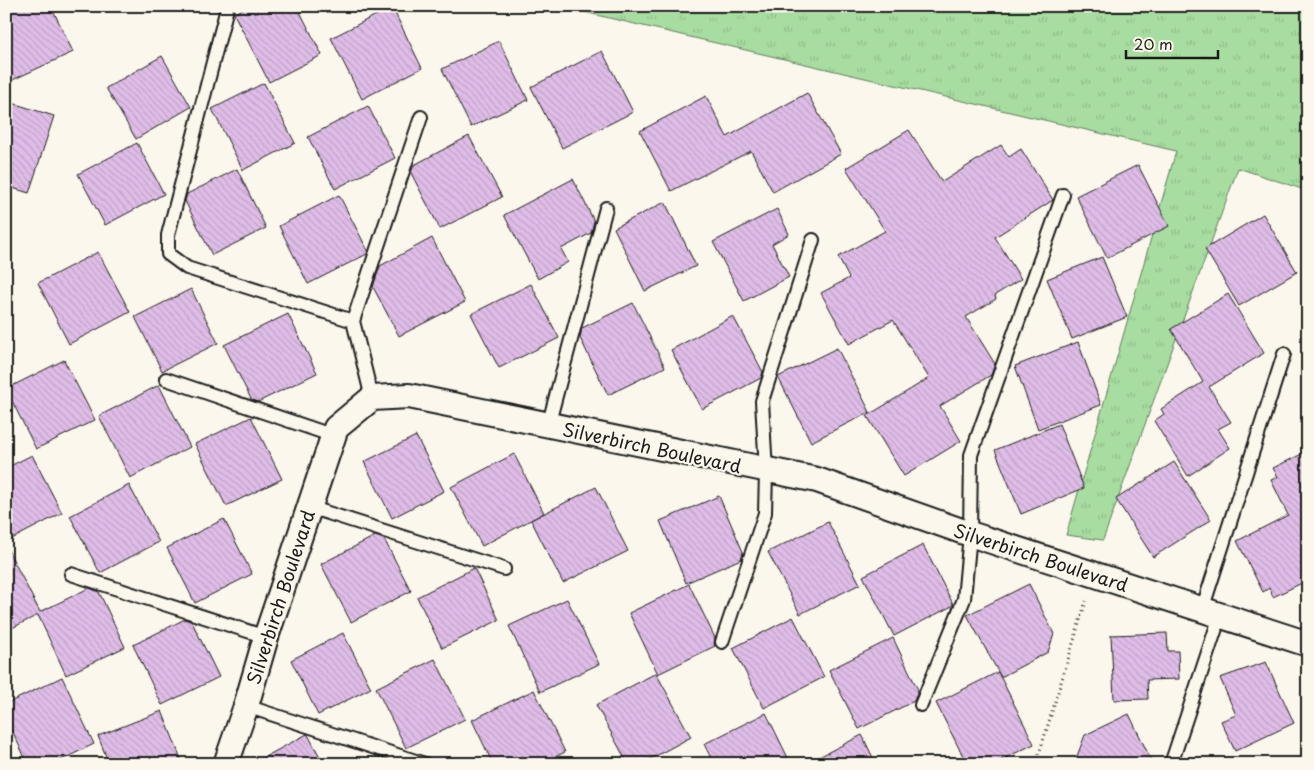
<svg xmlns="http://www.w3.org/2000/svg" width="1314" height="770" font-family="'Playpen Sans',sans-serif">
  <defs>
    <pattern id="grass-tufts" width="24" height="20" patternUnits="userSpaceOnUse" patternTransform="scale(1.25)"><rect width="24" height="20" fill="#a7dda0"/><path d="M3 7l-1-3M5 7V3M7 7l1-3M15 17l-1-3M17 17v-4M19 17l1-3" fill="none" stroke="#8fbd89"/></pattern>
    <pattern id="building-back-hatch" width="6" height="6" patternUnits="userSpaceOnUse" patternTransform="scale(1.25)"><rect width="6" height="6" fill="#dfbde8"/><path d="M-1 5l2 2M0 0l6 6M5-1l2 2" fill="none" stroke="#bfa2c6"/></pattern>
  </defs>
  <rect width="100%" height="100%" fill="#fbf7ec"/>
  <filter id="ink" filterUnits="userSpaceOnUse"><feTurbulence type="fractalNoise" baseFrequency=".02" numOctaves="2"/><feDisplacementMap in="SourceGraphic" scale="10" xChannelSelector="R" yChannelSelector="G"/><feConvolveMatrix kernelMatrix="1 2 1 2 8 2 1 2 1" color-interpolation-filters="sRGB"/></filter>
  <g filter="url(#ink)">
    <!-- grass -->
    <path fill="url(#grass-tufts)" stroke="#627c5e" d="M558,6h750v185l-70,-23 -135,372 -37,-5 110,-384z"/>
    <!-- building -->
    <g fill="url(#building-back-hatch)" stroke="#1c1c1c">
      <path d="M6,6h45l22,46 -67,31z"/>
      <path d="M248,6h49l25,49 -53,27 -35,-68z"/>
      <path d="M392,7l30,61 -60,31 -31,-61z"/>
      <path d="M499,41l29,59 -57,27 -29,-58z"/>
      <path d="M602,51l31,61 -71,36 -31,-61z"/>
      <path d="M162,56l29,51 -55,32 -30,-51z"/>
      <path d="M264,83l31,60 -52,27 -31,-61z"/>
      <path d="M807,93l34,61 -68,38 -22,-41 -80,40 -31,-60 66,-35 21,41z"/>
      <path d="M6,101l48,15 -25,77 -23,-7z"/>
      <path d="M368,106l27,52 -60,31 -27,-52z"/>
      <path d="M909,130l33,52 59,-37 8,12 12,-8 32,51 -58,37 26,42 -26,16 1,4 -30,18 29,47 -4,11 -51,31 21,35 -57,35 -37,-60 62,-38 -36,-58 -44,24 -28,-51 28,-15 -11,-21 47,-26 -39,-63z"/>
      <path d="M469,136l33,61 -62,32 -29,-56 3,-8z"/>
      <path d="M137,143l27,51 -59,31 -27,-51z"/>
      <path d="M1138,165l31,61 -62,32 -31,-62z"/>
      <path d="M237,169l29,59 -54,27 -27,-54 2,-7z"/>
      <path d="M573,179l21,42 -3,12 -30,16 7,13 -30,17 -34,-64z"/>
      <path d="M339,195l29,56 -1,3 -59,30 -29,-58z"/>
      <path d="M665,202l31,64 -51,25 -31,-63z"/>
      <path d="M777,209l12,25 -17,10 17,33 -45,24 -31,-59z"/>
      <path d="M1263,214l34,58 -58,34 -34,-57z"/>
      <path d="M432,238l33,64 -66,34 -26,-49 7,-21z"/>
      <path d="M98,252l32,60 -61,32 -31,-61z"/>
      <path d="M1102,257l25,60 -55,22 -25,-60z"/>
      <path d="M531,284l28,54 -60,30 -28,-54z"/>
      <path d="M191,289l27,54 -56,28 -27,-54z"/>
      <path d="M1228,294l36,59 -55,34 22,35 -13,7 12,19 -42,28 -34,-55 10,-7 -3,-5 42,-27 -32,-53z"/>
      <path d="M633,303l32,64 -57,28 -28,-57 2,-10z"/>
      <path d="M288,314l29,59 -59,29 -7,-3 -27,-54z"/>
      <path d="M733,316l30,56 -2,6 -59,31 -31,-59z"/>
      <path d="M1078,342l23,63 -63,24 -23,-63z"/>
      <path d="M837,348l33,64 -59,30 -33,-65z"/>
      <path d="M64,360l31,60 -59,29 -30,-60z"/>
      <path d="M159,385l31,62 -60,31 -31,-62z"/>
      <path d="M251,417l31,62 -56,27 -31,-62z"/>
      <path d="M1059,424l25,64 -63,26 -26,-64z"/>
      <path d="M416,436l28,55 -52,27 -28,-56z"/>
      <path d="M1308,451v129l-35,17 -4,-9 -6,4 -26,-51 51,-26 -17,-35 7,-3 -5,-9z"/>
      <path d="M514,454l30,59 -62,33 -31,-59z"/>
      <path d="M32,455l30,58 -56,29v-74z"/>
      <path d="M1174,462l37,58 -58,37 -37,-58z"/>
      <path d="M129,485l30,57 -59,31 -30,-57z"/>
      <path d="M596,487l32,64 -65,32 -32,-63z"/>
      <path d="M719,496l24,56 -2,7 -55,24 -26,-62z"/>
      <path d="M224,519l28,55 -57,29 -28,-55z"/>
      <path d="M828,522l32,62 -60,30 -32,-62z"/>
      <path d="M375,536l9,3 27,52 -60,31 -30,-58z"/>
      <path d="M923,545l30,59 -1,2 -58,30 -31,-60z"/>
      <path d="M6,546l34,66 49,-24 10,4 26,55 -59,28 -28,-60 -32,16z"/>
      <path d="M474,568l25,52 -57,28 -25,-51z"/>
      <path d="M689,584l26,54 -1,5 1,3 -57,28 -29,-61z"/>
      <path d="M1029,584l25,50 -6,18 -47,25 -34,-62z"/>
      <path d="M567,599l32,65 -59,28 -31,-66z"/>
      <path d="M793,617l31,60 -60,31 -31,-60z"/>
      <path d="M185,619l7,3 27,55 -57,28 -29,-60z"/>
      <path d="M343,633l28,55 -53,27 -27,-55z"/>
      <path d="M1167,633l1,18h10l1,28 -32,1 1,19 -34,1 -3,-65z"/>
      <path d="M893,638l25,52 -4,11 -55,28 -30,-59z"/>
      <path d="M435,659l30,60 -59,29 -30,-60z"/>
      <path d="M1266,662l28,61 -59,28 -14,-30 15,-6 -16,-37z"/>
      <path d="M998,672l36,72 -41,20h-26l-31,-61z"/>
      <path d="M656,673l35,64 -50,27h-13l-32,-59z"/>
      <path d="M62,677l32,67 -41,20h-25l-22,-46v-14z"/>
      <path d="M534,690l31,62 -24,12h-48l-21,-44z"/>
      <path d="M162,711l21,53h-74l-11,-28z"/>
      <path d="M766,713l25,51h-77l-10,-20z"/>
      <path d="M1129,714l24,50h-79l11,-29z"/>
      <path d="M307,734l1,1 16,29h-72z"/>
      <path d="M862,735l14,29h-71z"/>
    </g>
    <g fill="none" stroke-linecap="round" stroke-linejoin="round">
      <!-- lane casing -->
      <g stroke="#1c1c1c" stroke-width="16">
        <g id="lane">
          <path d="M227,8l-59,227v19l19,14 166,53"/>
          <path d="M166,379l168,57"/>
          <path d="M372,398l-19,-77 68,-204"/>
          <path d="M548,426l58,-218"/>
          <path d="M309,507l195,62"/>
          <path d="M71,574l195,63"/>
          <path d="M1202,610l82,-256"/>
          <path d="M722,642l43,-129 1,-42 -4,-70 51,-161"/>
          <path d="M921,705l43,-106 6,-65 1,-79 92,-260"/>
          <path d="M246,706l179,58"/>
          <path d="M1171,764l49,-148"/>
        </g>
      </g>
      <!-- street casing -->
      <g stroke="#1c1c1c" stroke-width="28">
        <path id="street" d="M226,764l20,-58 20,-69 70,-209 36,-30 37,-2 408,84 153,54 338,110"/>
      </g>
      <!-- path -->
      <path stroke="#1c1c1c" stroke-width="3" stroke-dasharray="1 4" stroke-linecap="butt" d="M1036,764l50,-163"/>
      <!-- lane -->
      <use href="#lane" stroke="#fbf7ec" stroke-width="12"/>
      <!-- street -->
      <use href="#street" stroke="#fbf7ec" stroke-width="24"/>
    </g>
  </g>
  <g text-anchor="middle" dominant-baseline="central" stroke-width="4.5" stroke-linejoin="round" paint-order="stroke">
    <!-- street labels -->
    <g font-size="18" fill="#1c1c1c" stroke="#fbf7ec">
      <text transform="translate(652 447) rotate(12)">Silverbirch Boulevard</text>
      <text transform="translate(1041 557) rotate(18)">Silverbirch Boulevard</text>
      <text transform="translate(280 597) rotate(-72)">Silverbirch Boulevard</text>
    </g>
  </g>
  <!-- margin -->
  <rect width="1314" height="770" fill="none" stroke="#fbf7ec" stroke-width="25"/>
  <rect x="12" y="12" width="1289" height="745" fill="none" stroke="#1c1c1c" stroke-width="2" filter="url(#ink)"/>
  <!-- scale -->
  <path d="M1126 50v8h92v-8" fill="none" stroke="#1c1c1c" stroke-width="2.5"/>
  <text x="1134" y="50" font-size="15" fill="#1c1c1c" stroke="#fbf7ec" stroke-width="4" paint-order="stroke">20 m</text>
</svg>
